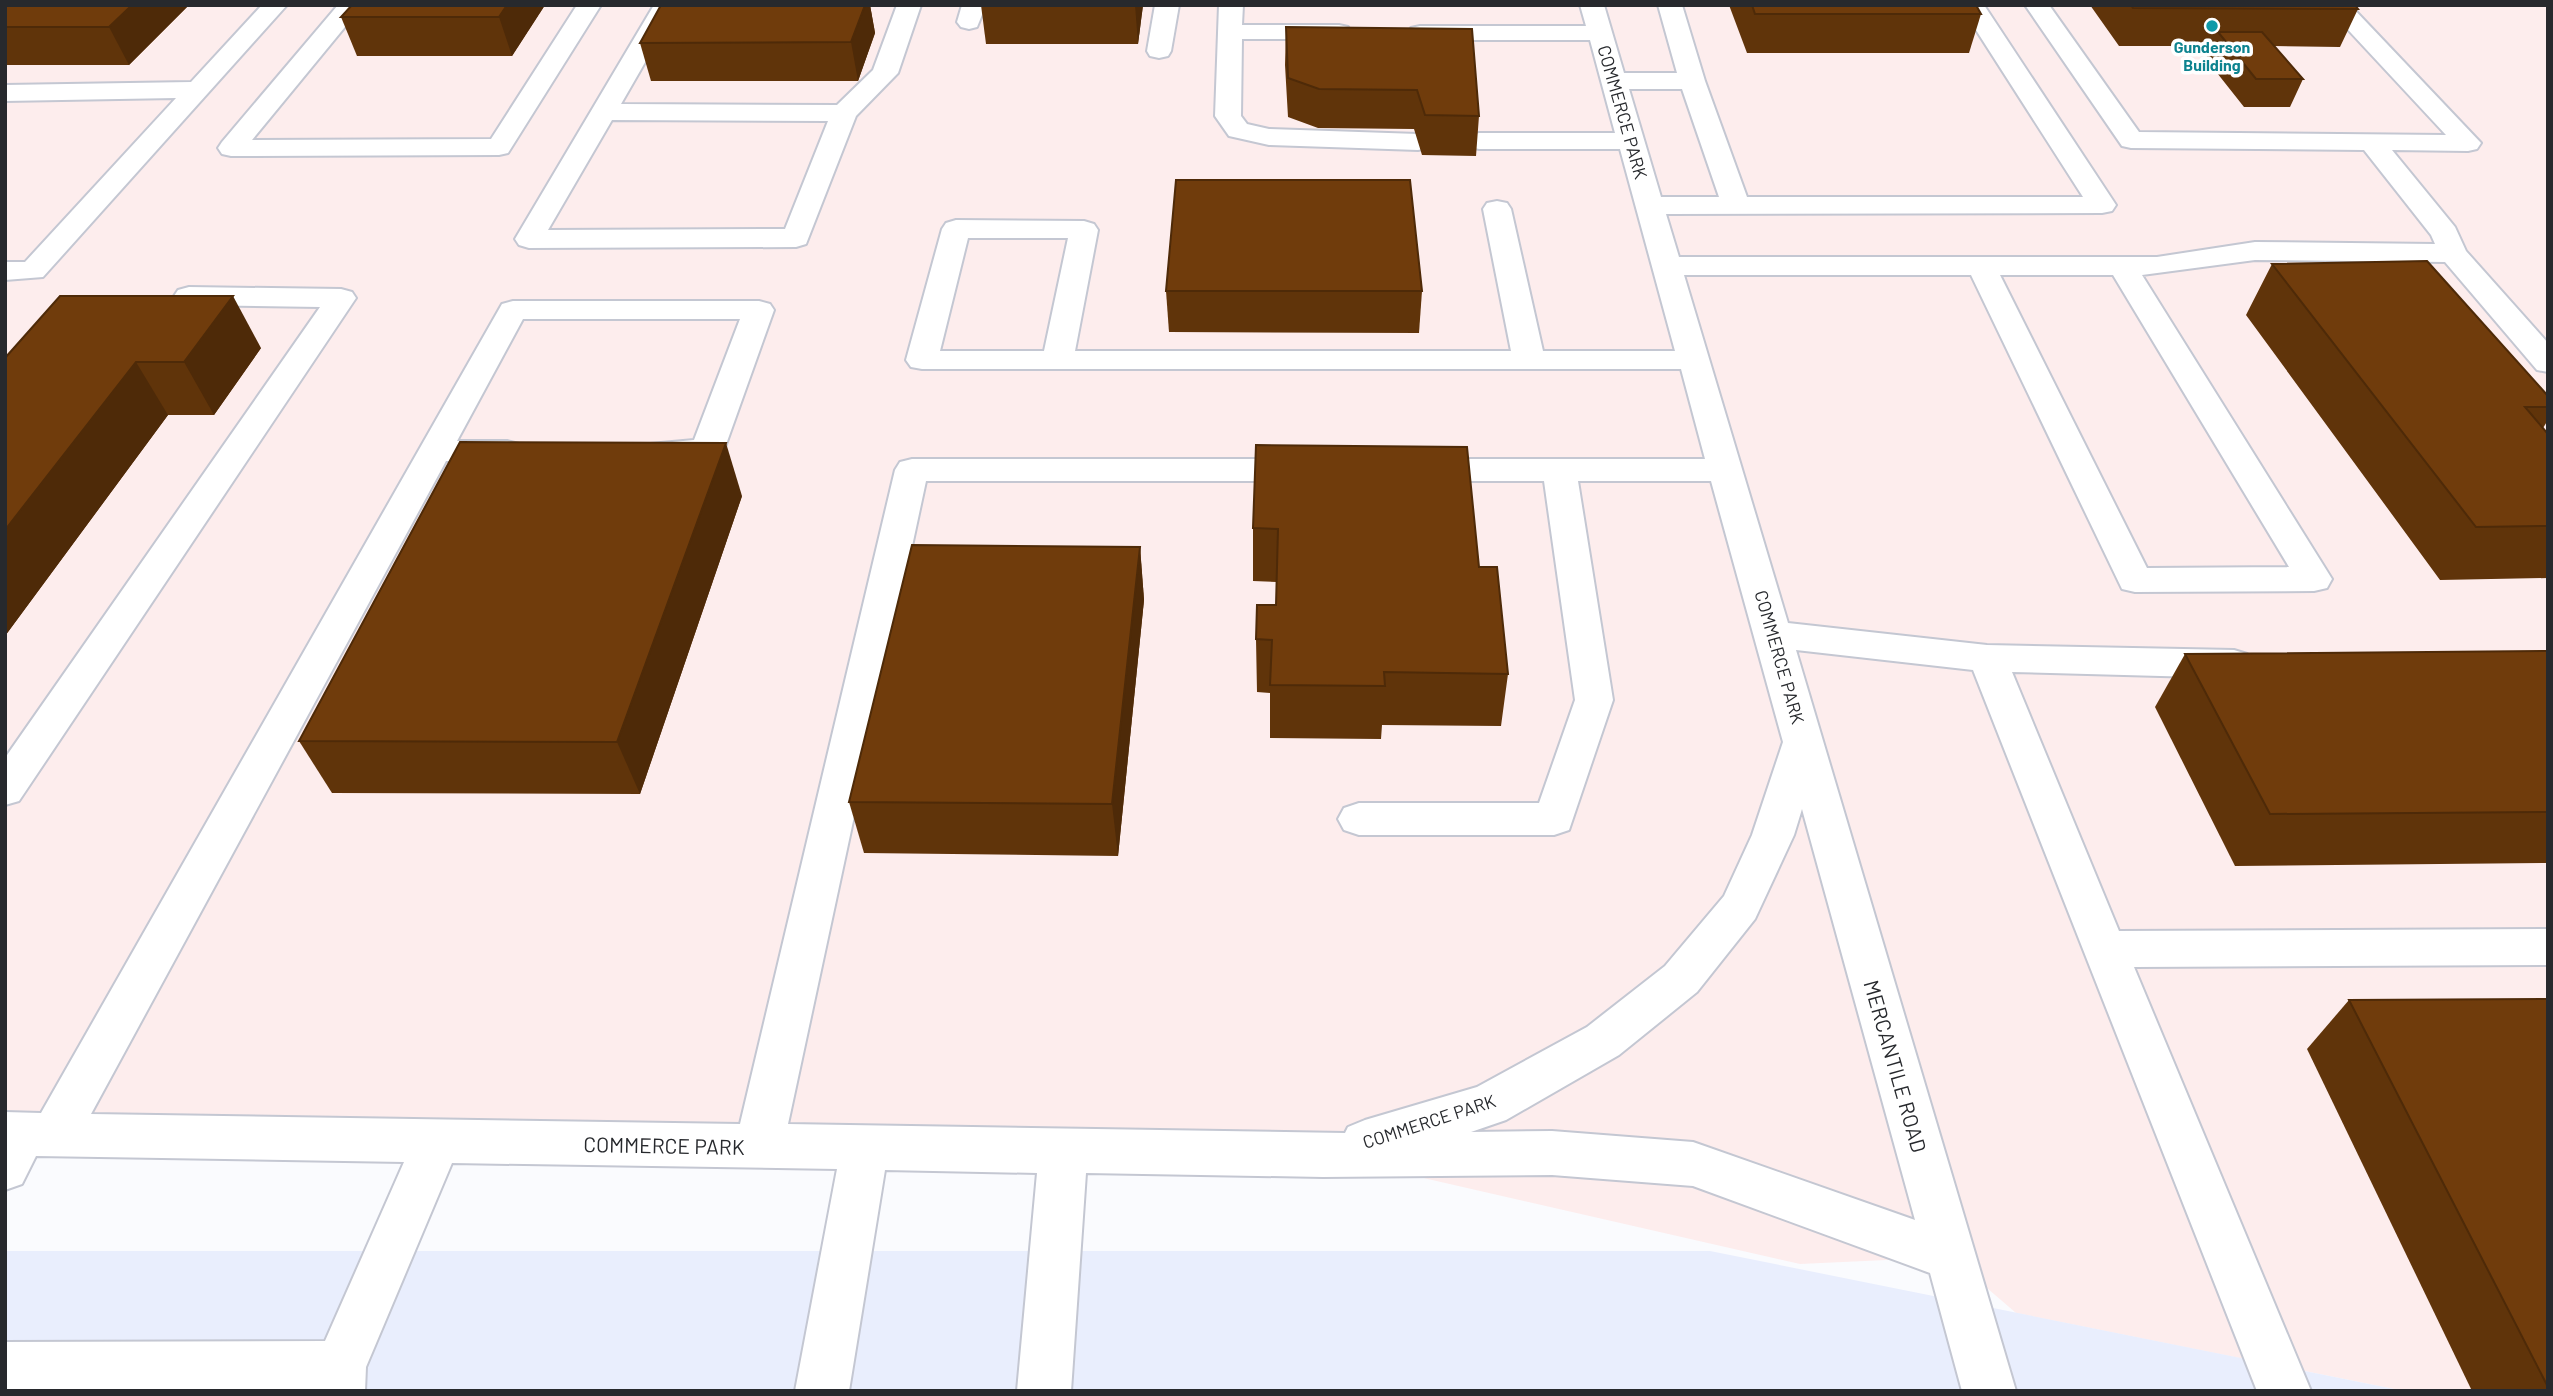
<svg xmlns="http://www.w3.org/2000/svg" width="2553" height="1396" font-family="Barlow,sans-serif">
  <rect width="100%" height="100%" fill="#fafbfe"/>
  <!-- commercial -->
  <path fill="#fdeded" d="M5,5h2543v1386h-144l-388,-78 -65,-56 -151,7 -477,-109 -1318,-21z"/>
  <!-- built -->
  <path fill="#e9eefd" d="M5,1251h1705l694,140h-2399z"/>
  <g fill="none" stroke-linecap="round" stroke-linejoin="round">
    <!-- minor casing -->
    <g stroke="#c4c7d2" stroke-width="4">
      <g id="minor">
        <path d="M262,5h25l-244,272 -38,3v-18h20l151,-164 -171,3v-16l186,-3z"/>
        <path d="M338,5h25l-111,135 239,-1 86,-134h24l-93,148 -9,2 -268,1 -9,-2 -4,-6 4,-6z"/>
        <path d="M654,5h24l-57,99 216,1 36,-35 24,-65h24l-23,68 -42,43 -50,128 -10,3 -267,1 -10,-3 -4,-6zM612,120l216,1 -43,108 -237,1z"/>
        <path d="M962,5h24l-9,22 -8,2 -8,-2 -4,-5z"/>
        <path d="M1155,5h24l-8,46 -3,5 -9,2 -9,-2 -3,-5z"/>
        <path d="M1219,5h24l-1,20h97l9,2 3,5 -3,5 -9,2h-97l-1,77 6,8 22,5 149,5 9,2 4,6 -4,6 -9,2 -149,-5 -40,-9 -14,-20z"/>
        <path d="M1580,5h24l20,68h53l-19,-68h24l23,76 42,116h336l-123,-192h24l132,200 -4,6 -10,2 -436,1 13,43h478l98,-15 180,2 -4,-9 -67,-85 -233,-2 -9,-2 -97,-141h24l90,127 307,3 -121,-130h25l131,138 -4,6 -9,2 -76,-1 63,77 11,24 82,92v29l-11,-2 -92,-108 -190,-2 -113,15 190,304 -5,9 -13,3 -179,1 -13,-3 -151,-314h-287l104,348 199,22 247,5 13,4 6,10 -6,10 -13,4 -222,-6 107,259 429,-2v36l-414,2 177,424h-54l-284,-721 -177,-20 220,741h-54l-32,-118 -237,-87 -141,-11 -229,2 -237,-4 -15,218h-54l20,-218 -152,-3 -36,221h-54l42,-222 -385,-6 -86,204 -1,24h-360v-49l320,-1 79,-179 -368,-6 -14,28 -17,6v-78l36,1 461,-809 11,-3h246l11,3 4,6 -50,140 -5,7c-21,6 -48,7 -69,1l-5,-7 5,-7 44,-4 46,-121h-217l-66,122h50l12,3 5,7 -5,7 -12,3h-61l-355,653 649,10 155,-654 5,-8 12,-3h396l12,3 5,8 -5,8 -12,3h-382l-138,643 557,9 3,-6 17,-7 112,-33 110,-60 78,-61 59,-70 28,-61 31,-93 -72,-261h-133l35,219 -44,130 -15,5h-195l-15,-5 -6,-11 6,-11 15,-5h180l36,-103 -31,-219h-126l-12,-3 -5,-8 5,-8 12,-3h287l-24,-90h-759l-11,-2 -5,-7 36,-131 4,-6 10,-3 128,1 10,3 4,6 -23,121h436l-28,-142 4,-6 10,-2 10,2 4,6 32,142h132l-55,-202h-141l-9,-2 -4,-6 4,-6 9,-2h136l-25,-93h-170l-9,-2 -3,-5 3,-5 9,-2h166zM1629,89h53l37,108h-58zM968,238h100l-24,113h-104zM2000,275h113l176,292 -142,1zM1802,809l113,411 -222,-78 -141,-11 -81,1 35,-12 113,-65 78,-63 58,-73 39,-84z"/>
        <path d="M189,287l152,2 11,3 4,6 -337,503 -14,4v-47l315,-451 -131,-2 -11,-3 -4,-6 4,-6z"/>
      </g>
    </g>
    <!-- minor -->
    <use href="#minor" fill="#fff" fill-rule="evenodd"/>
  </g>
  <!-- wall -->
  <g fill="#60340a">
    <path d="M5,5h184l-60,60h-124z"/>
    <path d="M352,5h193l-33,51h-155l-16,-39z"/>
    <path d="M661,5h209l5,28 -17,48h-207l-11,-38z"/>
    <path d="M981,5h162l-5,39h-152z"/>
    <path d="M1729,5h247l5,9 -12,39h-222z"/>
    <path d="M2090,5h265l3,4 -18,38 -66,-1 29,33 -13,28h-46l-38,-48 5,-13h-92z"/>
    <path d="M1286,27l193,89 -3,40 -54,-1 -8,-26 -96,-1 -30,-11 -3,-52z"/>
    <path d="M2272,264l276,132v24l-5,8 5,6v144l-108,2 -194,-265z"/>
    <path d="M1166,291h256l-3,42 -250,-1z"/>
    <path d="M261,348l-47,67h-46l-163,221v-278z"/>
    <path d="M1256,445l223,122 29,107 -7,52 -119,-1 -1,14 -111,-1v-45l-13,-1 -1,-53 20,-34 1,-23 -24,-1v-53z"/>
    <path d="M742,496l-102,298 -308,-1 -33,-52z"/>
    <path d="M1140,547l4,53 -26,256 -254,-3 -15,-51z"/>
    <path d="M2548,651v212l-313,3 -80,-159 30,-53z"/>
    <path d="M2548,999v392h-76l-165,-342 42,-49z"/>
  </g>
  <!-- shaded-wall -->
  <g fill="#4e2a08">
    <path d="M132,5h57l-60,60 -20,-38z"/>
    <path d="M507,5h38l-33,51 -13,-39z"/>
    <path d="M865,5h5l5,28 -17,48 -7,-39z"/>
    <path d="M1135,5h8l-5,39z"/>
    <path d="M233,296l28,52 -47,67 -30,-53z"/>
    <path d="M136,362l32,53 -163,221v-106z"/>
    <path d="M726,443l16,53 -102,298 -23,-52z"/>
    <path d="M1140,547l4,53 -26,256 -6,-52z"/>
  </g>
  <!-- building -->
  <g fill="#703c0c" stroke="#4e2a08" stroke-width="2">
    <path d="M5,5h127l-23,22h-104z"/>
    <path d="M352,5h155l-8,12h-158z"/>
    <path d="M661,5h204l-14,37 -211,1z"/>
    <path d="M1135,5v1h-154v-1z"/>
    <path d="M1752,5h224l5,9h-226z"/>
    <path d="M2131,5h224l3,4 -225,-1z"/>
    <path d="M1286,27l186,2 7,87 -54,-1 -8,-25 -98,-1 -31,-11z"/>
    <path d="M2218,32h44l41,47h-47z"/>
    <path d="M1176,180h234l12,111h-256z"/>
    <path d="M2427,261l121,135v11h-23l23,27v92l-72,1 -204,-263z"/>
    <path d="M60,296h173l-49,66h-48l-131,168v-172z"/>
    <path d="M460,442l266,1 -109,299 -318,-1z"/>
    <path d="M1256,445l211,2 12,120h18l11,107 -124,-2 1,14 -115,-1 2,-45 -16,-1 1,-34h19l2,-76 -25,-1z"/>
    <path d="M912,545l228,2 -28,257 -263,-2z"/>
    <path d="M2548,651v161l-278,2 -85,-160z"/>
    <path d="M2548,999v388l-199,-387z"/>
  </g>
  <!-- markers -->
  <circle fill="#0f9aa8" stroke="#fff" stroke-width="2.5" cx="2212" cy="26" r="7"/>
  <g text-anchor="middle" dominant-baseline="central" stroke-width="7" stroke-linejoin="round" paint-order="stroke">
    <!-- far-culture labels -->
    <g font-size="16" font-weight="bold" fill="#0d838f" stroke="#fff">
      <text x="2212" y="46">Gunderson<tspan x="2212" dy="18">Building</tspan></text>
    </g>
    <!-- street labels -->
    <g font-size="18" fill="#27292d" stroke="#fff">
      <text transform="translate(1623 112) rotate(74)">COMMERCE PARK</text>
      <text transform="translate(1780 657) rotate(74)">COMMERCE PARK</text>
      <text transform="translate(1429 1121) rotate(-18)">COMMERCE PARK</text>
    </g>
    <!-- near-street labels -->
    <g font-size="21" fill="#27292d" stroke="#fff">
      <text transform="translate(1896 1066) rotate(74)">MERCANTILE ROAD</text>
      <text transform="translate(664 1145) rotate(1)">COMMERCE PARK</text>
    </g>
  </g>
  <!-- border -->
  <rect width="2553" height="1396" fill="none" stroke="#27292d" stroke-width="14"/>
</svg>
